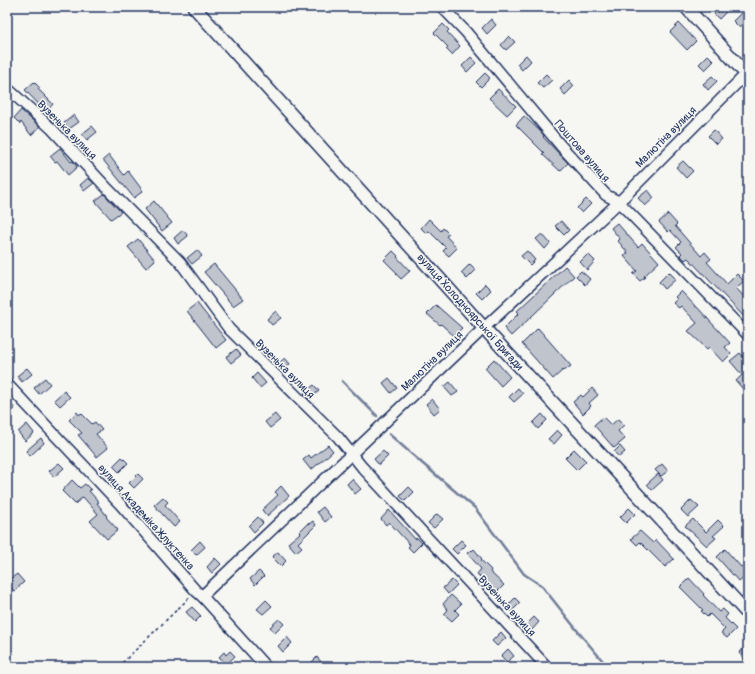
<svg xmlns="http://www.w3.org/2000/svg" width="755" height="674" font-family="Pangolin,sans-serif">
  <rect width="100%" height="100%" fill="#f6f6f2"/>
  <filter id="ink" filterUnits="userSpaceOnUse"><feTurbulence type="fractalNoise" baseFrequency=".025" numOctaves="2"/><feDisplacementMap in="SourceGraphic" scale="8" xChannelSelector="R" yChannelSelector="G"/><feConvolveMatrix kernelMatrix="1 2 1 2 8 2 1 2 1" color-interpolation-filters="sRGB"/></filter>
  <g filter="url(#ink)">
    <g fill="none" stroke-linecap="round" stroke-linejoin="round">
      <!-- stream -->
      <g stroke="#717e99" stroke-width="2.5">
        <path d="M342,381l35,35"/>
        <path d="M389,434l34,30 52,44 49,66 18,12 38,48 28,33"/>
      </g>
    </g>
    <!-- building -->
    <g fill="#c0c4cd" stroke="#1b2f5e">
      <path d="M720,7h5l3,3 -9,9 -5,-5z"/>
      <path d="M742,12l6,6 -9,9 -6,-6z"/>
      <path d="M491,19l5,6 -9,9 -5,-6z"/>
      <path d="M679,23l17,18 -9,9 -17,-18z"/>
      <path d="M443,24l6,6 -2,2 13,14 -8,9 -6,-6 2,-2 -14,-14z"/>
      <path d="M509,36l6,6 -9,8 -5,-5z"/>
      <path d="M526,55l5,6 -9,9 -5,-6z"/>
      <path d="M708,55l6,6 -9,9 -6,-6z"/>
      <path d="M471,57l5,6 -9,9 -5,-6z"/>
      <path d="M485,73l5,5 -9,9 -5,-5z"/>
      <path d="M546,74l6,6 -9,8 -6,-5z"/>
      <path d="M712,76l5,5 -9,9 -5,-6z"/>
      <path d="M569,80l5,6 -9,9 -5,-6z"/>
      <path d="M34,82l6,6 -2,1 15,15 -7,8 -21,-22z"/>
      <path d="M498,89l18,17 -9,9 -18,-17z"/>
      <path d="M21,110l19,17 -9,8 -10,-13 -1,2 -6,-6z"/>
      <path d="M74,115l5,7 -10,7 -5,-6z"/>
      <path d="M524,116l18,17 2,3 -1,1 25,26 -8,8 -18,-17 2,-1 -28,-28z"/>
      <path d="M92,126l5,6 -10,8 -5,-6z"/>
      <path d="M714,130l8,9 -6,5 -8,-8z"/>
      <path d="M60,148l11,14 2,-1 4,6 -9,8 -11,-14 -2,1 -5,-6z"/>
      <path d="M109,155l15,20 4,-4 15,20 -9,7 -31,-38z"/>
      <path d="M683,161l10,10 -7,7 -10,-11z"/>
      <path d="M88,178l6,5 -10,8 -4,-6z"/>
      <path d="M648,190l6,8 -9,8 -7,-8z"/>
      <path d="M104,194l17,18 -10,7 -16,-18z"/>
      <path d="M586,199l5,5 -9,9 -5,-5z"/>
      <path d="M154,201l18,22 -10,8 -17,-22z"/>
      <path d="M668,214l9,10 -2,2 26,30 4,-4 6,7 -4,3 20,22 10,-10 7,7 -8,7 12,13v20l-60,-63 -3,2 -5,-5 2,-2 -6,-6 5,-5 -11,-12 -2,2 -9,-10z"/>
      <path d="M429,219l12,12 2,-3 6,6 -3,2 11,12 -8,8 -6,-5 3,-3 -17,-17 -3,2 -5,-5z"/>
      <path d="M561,221l8,9 -5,5 -9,-9z"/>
      <path d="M617,223l21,24 4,-4 17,19 -15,14 1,1 -5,4 -7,-7 4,-3 -13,-15 4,-3 -10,-12 2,-2 -9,-11z"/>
      <path d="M183,230l5,6 -10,8 -4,-6z"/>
      <path d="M542,234l8,9 -5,6 -9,-10z"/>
      <path d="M138,239l17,21 -9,8 -18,-21z"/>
      <path d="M197,250l5,6 -10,8 -5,-6z"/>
      <path d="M393,251l5,5 -1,1 13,14 -9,8 -5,-5 1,-1 -13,-13z"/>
      <path d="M527,251l8,9 -5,5 -9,-9z"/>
      <path d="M588,254l7,7 -8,9 -7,-8z"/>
      <path d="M214,264l29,35 -10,7 -29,-34z"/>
      <path d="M470,264l6,6 -9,9 -6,-6z"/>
      <path d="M565,266l9,10 -63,60 -7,-8 15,-15 -2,-2z"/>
      <path d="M581,271l9,8 -5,6 -9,-9z"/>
      <path d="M669,272l7,7 -11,10 -6,-7z"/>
      <path d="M485,284l6,6 -9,9 -6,-6z"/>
      <path d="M681,291l15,16h1l33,36 -5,4 6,7 -8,8 -14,-15 -2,2 -19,-18 9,-8 -16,-17 -2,2 -6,-5 4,-4 -2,-2z"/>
      <path d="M197,303l29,37 -10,8 -29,-37z"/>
      <path d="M436,305l26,23 -8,8 -13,-12 -1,1 -13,-11z"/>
      <path d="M276,311l5,7 -9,7 -5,-6z"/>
      <path d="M538,328l33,38 -7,5 -1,-1 -10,9 -31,-35z"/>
      <path d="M236,349l5,6 -10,8 -5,-6z"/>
      <path d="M740,353l8,9v33l-12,-14 6,-6 -12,-14z"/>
      <path d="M285,358l5,6 -9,7 -6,-5z"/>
      <path d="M494,359l16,18 -9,9 -16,-18z"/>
      <path d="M27,368l5,6 -10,8 -5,-6z"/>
      <path d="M257,373l9,10 -6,5 -8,-10z"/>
      <path d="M45,378l5,6 -11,10 -5,-6z"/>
      <path d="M389,378l8,10 -6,5 -8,-10z"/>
      <path d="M450,382l8,10 -6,4 -8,-9z"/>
      <path d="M314,385l5,6 -10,8 -5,-6z"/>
      <path d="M518,388l5,6 -9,8 -5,-5z"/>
      <path d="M592,388l6,7 -9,8 2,3 -8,8 -10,-12 8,-7 2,2z"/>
      <path d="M64,391l6,6 -10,9 -6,-6z"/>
      <path d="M7,399l8,10 -8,7z"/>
      <path d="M432,399l8,10 -6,5 -8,-10z"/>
      <path d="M77,412l2,3 2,-2 11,11 3,-2 7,8 -6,4 12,14 -11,9 -19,-22 4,-2 -13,-13z"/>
      <path d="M275,414l5,6 -10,8 -5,-6z"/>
      <path d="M542,414l5,6 -9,9 -5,-6z"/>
      <path d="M603,417l8,8 7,-6 6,6 -6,6 7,8 -11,9 -20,-23z"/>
      <path d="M27,424l7,9 -9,8 -7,-9z"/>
      <path d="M557,430l5,5 -8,9 -6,-5z"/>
      <path d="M41,438l3,5 -14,13 -4,-5z"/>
      <path d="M328,445l5,6 -22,19 -8,-10 6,-5 2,3z"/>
      <path d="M620,446l5,6 -6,5 -5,-5z"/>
      <path d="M574,449l12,12 -9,9 -12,-12z"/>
      <path d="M383,451l5,5 -9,9 -5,-6z"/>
      <path d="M122,457l6,6 -9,9 -6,-6z"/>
      <path d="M59,463l5,5 -10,9 -5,-6z"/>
      <path d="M662,464l6,7 -7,5 -6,-6z"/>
      <path d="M138,474l5,5 -9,9 -5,-5z"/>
      <path d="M658,474l5,6 -11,10 -5,-6z"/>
      <path d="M352,479l9,10 -6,5 -8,-10z"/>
      <path d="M72,480l8,8 5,-4 6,6 -2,1 10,11 -2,1 10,13 -1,1 12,13 -11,9 -17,-18 8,-7 -15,-17 -8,7 -13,-13z"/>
      <path d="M281,486l8,10 -22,20 -5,-6 16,-15 -3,-3z"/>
      <path d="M409,487l5,5 -9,9 -5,-5z"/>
      <path d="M163,497l5,5 -3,3 15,17 -6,5 -20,-22z"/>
      <path d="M691,500l8,7 -11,10 -7,-7z"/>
      <path d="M323,507l8,10 -6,5 -8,-10z"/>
      <path d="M629,508l6,6 -9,9 -6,-6z"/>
      <path d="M389,510l26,29 2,-1 5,5 -9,9 -5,-5 2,-2 -21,-23 -3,3 -5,-6z"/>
      <path d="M437,514l6,5 -9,9 -6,-5z"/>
      <path d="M258,517l5,6 -9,9 -5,-6z"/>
      <path d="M693,519l13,13 12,-12 6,6 -11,10 3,2 -9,8 -22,-20z"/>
      <path d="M313,521l3,4 -18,18 4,4 -6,5 -8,-9 12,-10 -1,-1 9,-9 1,1z"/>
      <path d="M640,531l13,12 3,-3 18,19 -9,8 -25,-25 -3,3 -6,-6z"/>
      <path d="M461,540l5,5 -9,9 -5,-5z"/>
      <path d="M200,541l5,6 -9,8 -5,-5z"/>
      <path d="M474,549l8,10 -1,1 10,10 -1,2 14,13 -9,9 -6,-5 2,-2 -14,-13 4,-5 -14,-16 4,-3 1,1z"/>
      <path d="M725,549l16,18 3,-2 4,4v5l-9,8 -22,-25z"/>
      <path d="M278,552l8,9 -5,5 -9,-9z"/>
      <path d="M215,558l6,6 -9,9 -5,-6z"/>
      <path d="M259,571l5,5 -9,9 -5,-6z"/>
      <path d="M17,574l7,8 -10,9 -6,-7 3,-2 -2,-2z"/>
      <path d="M689,578l15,16 -1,1 16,17 4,-3 5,5 -3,4 11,11 -9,9 -6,-5 4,-4 -15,-15 -3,3 -6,-6 2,-1 -23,-23z"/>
      <path d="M452,580l5,5 -9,9 -5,-6z"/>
      <path d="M451,595l10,9 -6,6 4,4 -7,7 -8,-7 4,-4 -5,-6z"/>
      <path d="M515,598l5,5 -9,9 -5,-5z"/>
      <path d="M266,600l6,6 -9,8 -6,-5z"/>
      <path d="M192,607l9,9 -6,6 -9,-10z"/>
      <path d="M534,617l5,5 -8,9 -6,-5z"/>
      <path d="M279,619l5,5 -9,9 -5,-6z"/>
      <path d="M501,632l5,6 -9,8 -5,-5z"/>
      <path d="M287,637l5,6 -9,9 -5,-6z"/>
      <path d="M748,644v11l-4,4 -5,-6z"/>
      <path d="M508,649l6,7 -7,6 -6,-6z"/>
      <path d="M230,651l5,5 -8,8 -8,-7 5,-5 2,3z"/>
      <path d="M317,657l5,6 -4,4h-11z"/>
    </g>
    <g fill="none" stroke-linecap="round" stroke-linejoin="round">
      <!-- minor casing -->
      <g stroke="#1b2f5e" stroke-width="13">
        <g id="minor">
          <path d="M442,7l24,25 95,114 45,49 13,7 129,133"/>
          <path d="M7,88l45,41 54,58 74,75 49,67 109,108 24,30 185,200"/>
          <path d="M7,384l113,120 76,87 6,5 64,71"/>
          <path d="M202,596l282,-268 135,-126 127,-128 2,2"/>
        </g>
      </g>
      <!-- tertiary casing -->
      <g stroke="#1b2f5e" stroke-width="15">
        <g id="tertiary">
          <path d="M194,7l290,321 264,286"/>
          <path d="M686,7l60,67 2,-1"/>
        </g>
      </g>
      <!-- path -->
      <path stroke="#1b2f5e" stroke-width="1.5" stroke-dasharray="3 3" stroke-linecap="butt" d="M118,667l72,-70"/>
      <!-- minor -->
      <use href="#minor" stroke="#f6f6f2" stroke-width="10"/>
      <!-- tertiary -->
      <use href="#tertiary" stroke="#f6f6f2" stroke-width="12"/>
    </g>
  </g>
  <g text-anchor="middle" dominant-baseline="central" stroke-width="3" stroke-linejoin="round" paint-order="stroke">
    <!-- street labels -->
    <g font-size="11" fill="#1b2f5e" stroke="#f6f6f2">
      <text transform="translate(67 130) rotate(45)">Вузенька вулиця</text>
      <text transform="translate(666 137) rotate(-45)">Малютіна вулиця</text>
      <text transform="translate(582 151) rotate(49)">Поштова вулиця</text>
      <text transform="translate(470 312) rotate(48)">вулиця Холодноярської Бригади</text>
      <text transform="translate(432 361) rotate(-44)">Малютіна вулиця</text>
      <text transform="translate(285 369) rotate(45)">Вузенька вулиця</text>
      <text transform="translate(146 517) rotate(48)">вулиця Академіка Жлуктенка</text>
      <text transform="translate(507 606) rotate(47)">Вузенька вулиця</text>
    </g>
  </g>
  <!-- margin -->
  <rect width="755" height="674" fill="none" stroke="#f6f6f2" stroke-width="24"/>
  <rect x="12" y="12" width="731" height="650" fill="none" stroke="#1b2f5e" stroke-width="1.5" filter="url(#ink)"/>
</svg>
